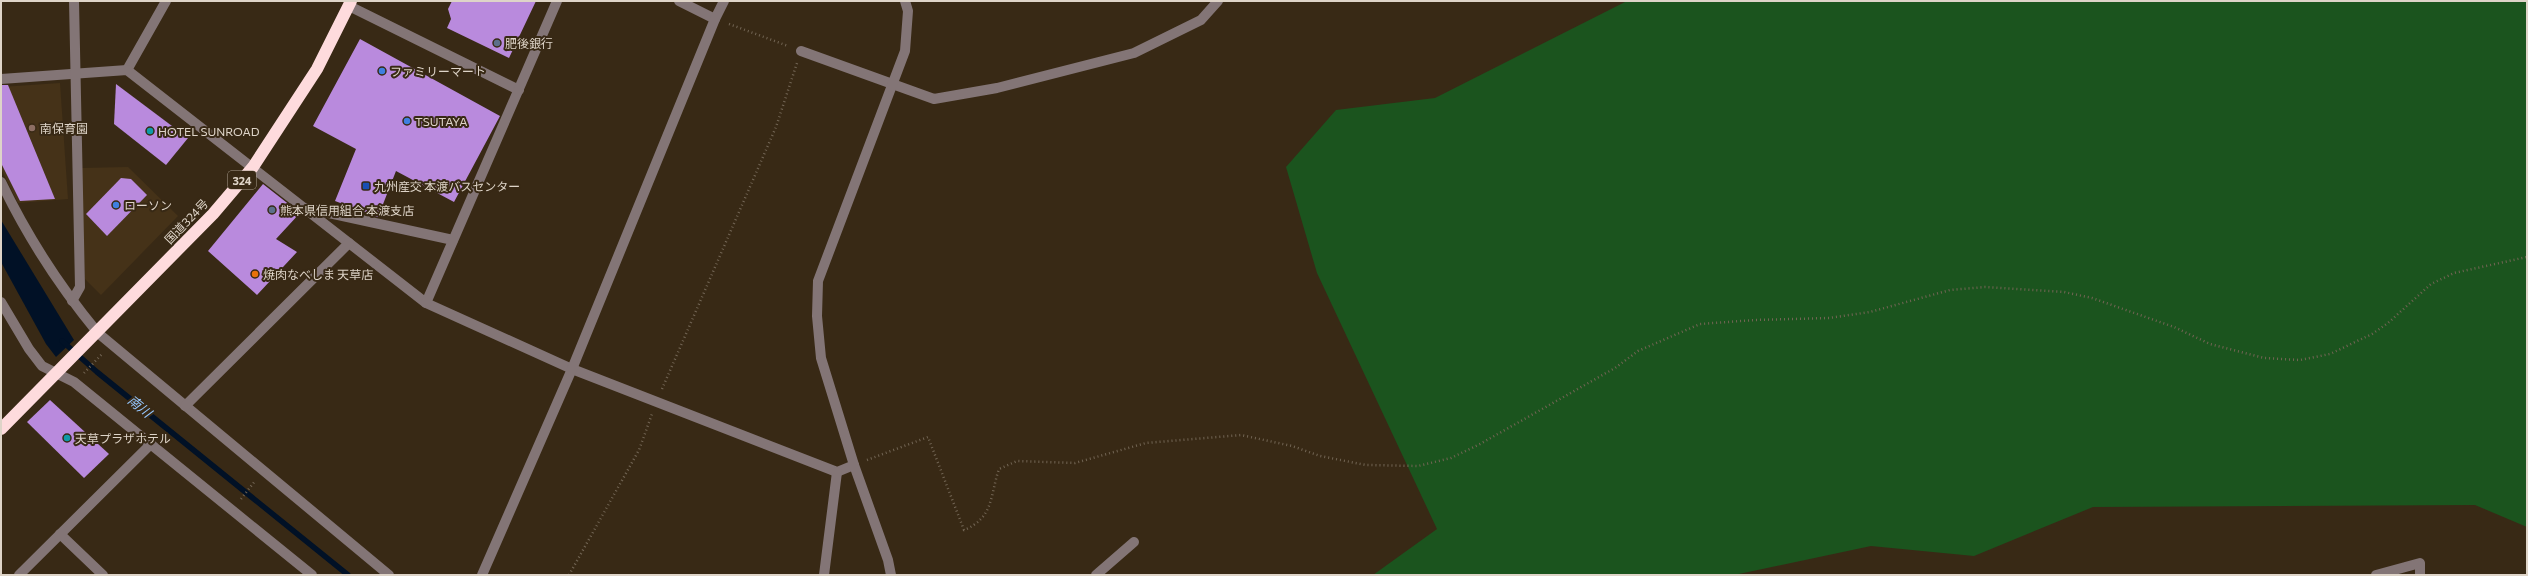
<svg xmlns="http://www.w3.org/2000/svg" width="2528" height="576" font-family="Commissioner,'Noto Sans JP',sans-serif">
  <rect width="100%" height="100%" fill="#382915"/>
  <!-- built -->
  <g fill="#453218">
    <path d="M60,83l8,116 -50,4 -17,-34v-82z"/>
    <path d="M128,167l50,49 -77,79 -16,-16 -4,-111z"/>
  </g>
  <!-- green -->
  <path fill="#1b541e" d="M1627,1h900v526l-52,-22 -382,2 -119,49 -103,-10 -137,29h-361l64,-46 -120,-256 -31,-106 50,-57 99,-12z"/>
  <!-- water -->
  <path fill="#011126" d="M1,220l73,120 -18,17 -10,-13 -45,-82z"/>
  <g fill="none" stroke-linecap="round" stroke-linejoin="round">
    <!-- stream -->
    <path stroke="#011126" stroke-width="5.5" d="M62,341l35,31 251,203"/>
  </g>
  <!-- building -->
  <g fill="#b98add">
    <path d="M452,1h84l-27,57 -62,-30 4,-9 -3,-10z"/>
    <path d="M360,39l140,77 -46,86 -58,-31 -18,46 -43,-16 21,-52 -43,-23z"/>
    <path d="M116,84l72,54 -22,27 -52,-41z"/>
    <path d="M1,85h7l47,114 -35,2 -19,-38z"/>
    <path d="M121,178l10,1 16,16 -40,41 -21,-22z"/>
    <path d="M263,184l37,29 -24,26 21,13 -40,43 -49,-44z"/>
    <path d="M50,400l59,54 -25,24 -57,-56z"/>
  </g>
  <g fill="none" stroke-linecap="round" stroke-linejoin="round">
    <!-- path -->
    <g stroke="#726554" stroke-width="2.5" stroke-dasharray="1 3" stroke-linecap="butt">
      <path d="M729,24l59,22"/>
      <path d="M84,373l19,-20"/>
      <path d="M662,389l114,-262 21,-64"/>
      <path d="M867,460l61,-23 36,93c30,-12 26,-35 35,-61l18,-8 58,2 71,-20 95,-8 51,11 28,10 46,9 52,1 33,-8 29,-14 135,-76 23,-17 62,-27 55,-4 74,-2 41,-6 80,-22 35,-3 79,5 28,6 82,29 36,17 54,14 36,2 30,-6 42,-20 16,-11 43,-39 23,-11 73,-16"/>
      <path d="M241,499l14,-18"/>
      <path d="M569,575l70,-125 13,-36"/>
    </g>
    <!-- minor -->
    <g stroke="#837576" stroke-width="10">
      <path d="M679,1l36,18"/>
      <path d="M349,6l170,84"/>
      <path d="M801,51l133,48 63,-11 137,-35 67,-33 17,-19"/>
      <path d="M127,70l39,-69"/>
      <path d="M1,79l126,-9 299,233 146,66 265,103 17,-7"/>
      <path d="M1,182c26,54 59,105 97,151l291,242"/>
      <path d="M306,208l147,32"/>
      <path d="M72,301l8,-14 -6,-286"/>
      <path d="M1,302l28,47 13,17 32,16 238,193"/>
      <path d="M426,303l131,-302"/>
      <path d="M185,406l164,-163"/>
      <path d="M60,534l43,41"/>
      <path d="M19,575l132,-131"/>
      <path d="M482,575l90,-206 143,-350 9,-18"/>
      <path d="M824,575l13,-103"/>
      <path d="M891,575l-3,-15 -34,-95 -33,-107 -4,-42 1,-35 87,-230 3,-40 -3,-10"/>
      <path d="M1096,575l38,-33"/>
      <path d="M2376,575l44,-12v12"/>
    </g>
    <!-- highway -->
    <path stroke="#fedbdd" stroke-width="12" d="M1,429l212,-215 40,-47 64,-98 34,-68"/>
  </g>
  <!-- markers -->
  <g fill="#5c6f8a" stroke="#382915" stroke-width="1.5">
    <circle cx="497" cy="43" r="4"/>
    <circle cx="272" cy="210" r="4"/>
  </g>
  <g fill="#3f7fe0" stroke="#382915" stroke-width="1.5">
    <circle cx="382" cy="71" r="4"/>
    <circle cx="407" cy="121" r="4"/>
    <circle cx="116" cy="205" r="4"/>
  </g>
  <circle fill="#8d6e63" stroke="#382915" stroke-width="1.5" cx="32" cy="128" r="4"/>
  <g fill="#0f9aa8" stroke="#382915" stroke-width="1.5">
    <circle cx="150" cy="131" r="4"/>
    <circle cx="67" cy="438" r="4"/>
  </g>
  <rect fill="#1a4fb4" stroke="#382915" stroke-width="1.5" x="362" y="182" width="8" height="8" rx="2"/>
  <circle fill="#e8710a" stroke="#382915" stroke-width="1.5" cx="255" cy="274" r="4"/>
  <g text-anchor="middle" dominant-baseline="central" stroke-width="4" stroke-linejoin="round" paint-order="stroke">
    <!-- shield labels -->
    <rect fill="#382915" stroke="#aca192" stroke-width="1" x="228" y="171" width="28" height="18" rx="3"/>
    <g font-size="11" font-weight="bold" fill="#ded4c8">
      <text x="242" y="180">324</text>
    </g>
    <!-- poi labels -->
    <g font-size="12" fill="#ded4c8" stroke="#382915" text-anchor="start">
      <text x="505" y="43">肥後銀行</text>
      <text x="390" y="71">ファミリーマート</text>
      <text x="415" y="121">TSUTAYA</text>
      <text x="40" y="128">南保育園</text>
      <text x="158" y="131">HOTEL SUNROAD</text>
      <text x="374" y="186">九州産交 本渡バスセンター</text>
      <text x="124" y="205">ローソン</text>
      <text x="280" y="210">熊本県信用組合 本渡支店</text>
      <text x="263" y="274">焼肉なべしま 天草店</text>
      <text x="75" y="438">天草プラザホテル</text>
    </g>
    <!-- street labels -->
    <g font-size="12" fill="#ded4c8" stroke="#382915">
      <text transform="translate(186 221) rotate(-46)">国道324号</text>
    </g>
    <!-- water labels -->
    <g font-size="13" font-style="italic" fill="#96c8ff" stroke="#382915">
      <text transform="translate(140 406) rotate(39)">南川</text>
    </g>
  </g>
  <!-- border -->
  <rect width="2528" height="576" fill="none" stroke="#ded4c8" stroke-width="4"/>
</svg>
